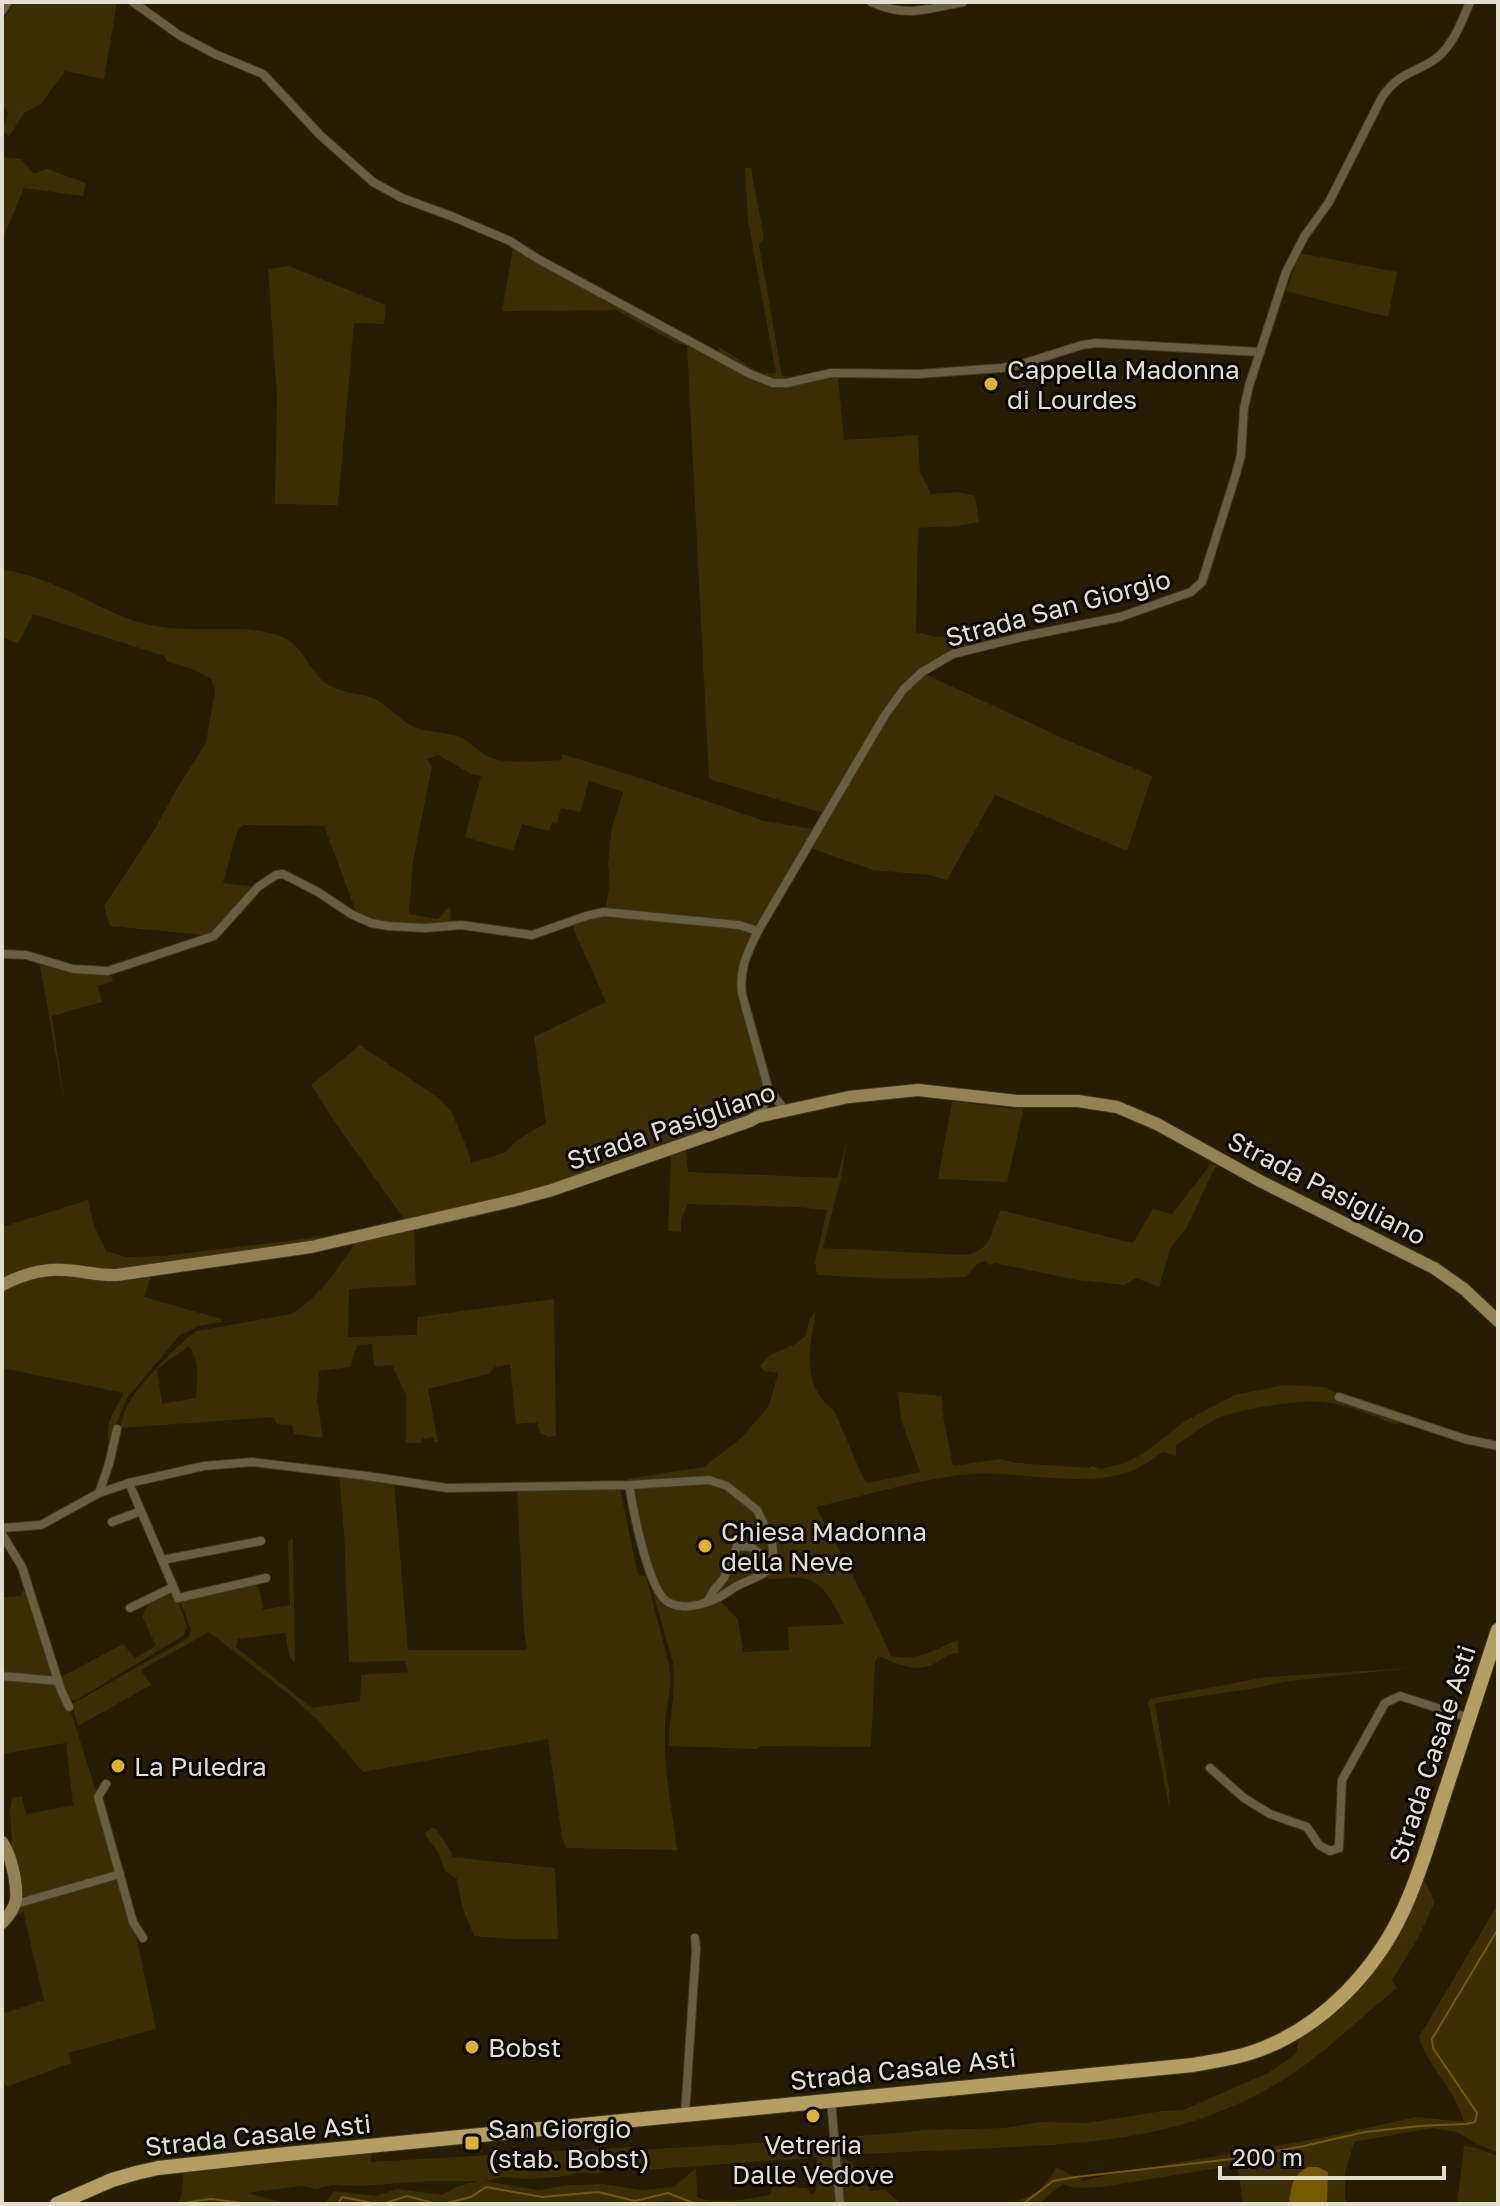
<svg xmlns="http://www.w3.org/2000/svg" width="1500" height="2206" font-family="'Golos Text',sans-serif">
  <rect width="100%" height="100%" fill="#261d02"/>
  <!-- green -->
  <g fill="#3c2e03" fill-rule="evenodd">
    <path d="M15,2h102l-13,77 -39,-8 -24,33 -17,9 -15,24 -6,-7 5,-16 -4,-8 -2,1v-86z"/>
    <path d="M2,157l19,2 13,15 13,-5 39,14 -3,13 -59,-8 -22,53z"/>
    <path d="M745,168h6l13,70 -5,7 23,131 12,1 47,-9 -3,9 6,63 74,-5 2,36 11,23 27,-2 17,4 4,26 -22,4 -39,2 -2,104 20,5 59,-6 -2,9c-45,12 -71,21 -101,59l-69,114 -114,-34 -22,-434 -11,-2 -60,-33 -114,1 11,-63 88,45 115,63 3,-9 43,27 14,-1 -28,-152z"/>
    <path d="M1300,253l97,19 -9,45 -102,-26z"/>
    <path d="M289,266l97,39 -2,19 -30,-1 -16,182 -63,-1 2,-108 -9,-127z"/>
    <path d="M2,570c55,6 99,45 152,56 40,8 97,-5 132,13 19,10 24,34 41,45 13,9 31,9 46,14 13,6 22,17 34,25 16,11 35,7 52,14 11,4 19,15 30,20 18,8 52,4 72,3l1,-6 81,25 121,42 49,8 -62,107 -12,27 -2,18 4,22 24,84 -3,17 -9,13 -202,69 -195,49 -239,37 -46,-4 -69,15v-56l86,-27 6,25 12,26 20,6 37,-1 164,-20 77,-17 -63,-88 -30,-46 49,-40 80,54 11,12 17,39 3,13 33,-10 13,-13 29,-17 -12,-86 72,-35 -33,-74 2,-5 35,-8 -4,-9 4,-23 -2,-19 4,-37 11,-35 -34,-11 -9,31 -19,-4 -4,16 -5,-2 -3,9 -27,-7 -9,27 -48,-14 16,-61 -10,-2 -33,-19 -11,4 5,8 -19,94 -4,53 29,5 12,-13 1,19 -26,3 -67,-11 -34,-91 -80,-1 -6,4 -15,54 35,4 -44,49 -104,-10 -6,-20 51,-77 19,-36 32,-50 9,-52 -4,-12 -19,-10 -25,-8 -3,-5 -131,-42 -15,30 -16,-7z"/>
    <path d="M923,673l144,67 85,36 -25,75 -132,-56 -48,85 -17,-5 -57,-5 -63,-22 95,-159z"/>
    <path d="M39,960l72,14 2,7 -15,5 4,16 -50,14 13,90z"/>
    <path d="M952,1101l62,8 10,-2 -17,75 -69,-3z"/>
    <path d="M847,1141l-5,32 -19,75 141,7c30,-5 25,-22 37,-45l132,33 20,-34 19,5 38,-49h6l-30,64 -15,18 -12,40 -23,-9 -12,7 -47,-5 -82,-17 -5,2 -5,-4 -9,4 -10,12 -71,2 -78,-4 -2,-13 12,-52 -31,-3 -108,-3 -7,16v12l-13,-1 3,-76 15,-5 2,22 149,6z"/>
    <path d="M414,1230l2,55 -67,4 -1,48 69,-2v-18l137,-18 2,137 -7,1 -9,-4 -3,-11 -21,2 -6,-60 -15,3 -6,7 -61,15 10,53h-3l-2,-5 -11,2 -1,4h-15v-48l-14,-30 -18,1 -2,-22 -14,1 -5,10 -2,12 -32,4 -2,29 6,38 -29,-4 -2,-9 -15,-1 -3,-7 -154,11c2,-7 4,-16 8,-24 10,-18 52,-63 69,-73l94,-17c27,-16 47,-45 64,-71zM189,1346c12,16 8,34 7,52l-34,6 -5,-35z"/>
    <path d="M68,1275c32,8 51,6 83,2l-7,20 77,22v3l-22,4 -20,10 -52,62 -13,31 -4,17c-7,-23 4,-33 14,-53l-122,-25v-77c22,-11 42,-15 66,-16z"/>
    <path d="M816,1311c-6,35 -16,74 18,99l30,70 4,3 52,-11 -19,-53 -3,-27 44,4v14l11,56 47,-7 17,4 73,5 2,-2 9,3 24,-6 19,-10 41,-32 50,-26 49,-10 40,2 16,7 39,10 24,12 -4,7 -5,1c-22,-8 -47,-20 -71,-22 -27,-2 -74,6 -99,14 -18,6 -33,19 -48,30v10l-13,-4c-12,8 -23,17 -37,21 -49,15 -113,-4 -166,2 -48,6 -96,21 -144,32l49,92 26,57c30,5 41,-6 67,-16v13c-13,1 -18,9 -29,13 -18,6 -35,-4 -51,-10l-3,7 -4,84 -109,-1 -6,3 -87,-3c-1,-28 8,-55 4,-83l-24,-85 24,29 46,-7 19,19 5,33 46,-2 -1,-23 56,-3c-7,-14 -20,-41 -37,-45 -11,-3 -28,0 -40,0l-1,-4 6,-3 7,-9 -4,-22 -16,-32 -11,-12 -20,-14h-93l-8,-4 77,-12 38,-30 27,-31 9,-33 -14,-2 -4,-5 9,-10 28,-13 8,-7 5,-18z"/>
    <path d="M339,1475l55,7 14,168h119l-3,-20 -7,-140 103,-1 18,86 8,1 23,88c4,24 -4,45 -4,68 -1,40 7,79 12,118l-111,-2 -4,-10 -14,-99 -185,33 -45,-52 -27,-24 -82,-64 -68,38 10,15 -73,41 -6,-22 116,-66 3,-8 -11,-30 72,-16 7,3 4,23 27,-5 -2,-64 5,-2 2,123 -5,-4 -5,-25 -47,6 -2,8 76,61 48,-7 1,-26 47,-3 -2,-11 -57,1 -5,-131z"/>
    <path d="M709,1484l18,5 29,23 17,39 -4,17c-23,12 -66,42 -93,35 -27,-8 -39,-89 -42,-114z"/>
    <path d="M173,1587l14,40 -4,9 -105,63 -5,1 -7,-3 32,100 35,125 23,107 -88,24 3,10 -65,24 -4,-12v-61l42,-14 -21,-89 -21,19v-4l14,-22 -7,-51 3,-11 -2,-31 2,-13 10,-2 4,18 49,-9 -2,-1 -7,-61 -64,11v-157l19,-1 2,-7 4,1 32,88 64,-34 12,14 21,-12 -14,-30 8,-16z"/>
    <path d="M1411,1668l-122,13 -39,8 -95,14 14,87 1,20 -22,-108 2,-3 116,-22z"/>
    <path d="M431,1828h4l17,25v4l103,11 3,71h-47l-37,-3 -12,-30 -5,-27 -12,-8 -6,-17 -14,-20z"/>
    <path d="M1419,1870l16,32 -17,36 -26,42 5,8c-41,33 -74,68 -119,95 -93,55 -178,60 -282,65 -53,2 -105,5 -158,7l13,7 20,29 14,-2 15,15h-223l-7,-3 -26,3h-319l9,-13 42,5 21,-7 45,6 14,-8 22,-6h-49l-69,5 -28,-1 -17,4 -13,-3 -55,7 42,11h-112l4,-7 3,-32 188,-19 -1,16 260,-15 5,3 179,-10 112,-10 77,-2 36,-6 47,1 76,-12 20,-1 85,-37 28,-19 5,-25 62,-55zM817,2157l-1,33 -4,5 -5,-7 -35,-2 -2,9c-21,3 -53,11 -73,2l-1,-29 -22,19 -32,3 -40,-6 -33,1 -31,5 -53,-9 17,-4 25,2 31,-2 19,-4 20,1 16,-5 32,1z"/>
    <path d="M1498,1904v248l-21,-8 -18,-11 -26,-5 -79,14 -9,31v31h-102l-6,-39 -135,22 -27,1 -12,-4 -17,13 -5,7h-32c26,-10 33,-10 47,-37l28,14 22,-6 215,-37 95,-21 48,5c-8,-32 -36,-54 -45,-85z"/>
    <path d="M1464,2146l13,2 21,8v48h-41z"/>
  </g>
  <!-- water -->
  <path fill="#735a00" d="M1308,2167h10l10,5 -1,32h-38c2,-17 3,-29 19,-37z"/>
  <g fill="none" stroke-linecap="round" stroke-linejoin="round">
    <!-- stream -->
    <g stroke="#735a00" stroke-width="2">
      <path d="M1466,2124l9,-2 2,-9 -44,-65 -1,-9 66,-110"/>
      <path d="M186,2204l2,-2 23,-3 40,5"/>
      <path d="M338,2204l4,-7 35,7"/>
      <path d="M383,2204l24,-8 30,8"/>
      <path d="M443,2204l28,-7 15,-10 56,10 56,-5 37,9 33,-8 28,11"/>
      <path d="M1023,2204l30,-23 23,-4 156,-18 72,-13 61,-14 55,-6 44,-2"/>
    </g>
    <!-- street casing -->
    <g stroke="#41381f" stroke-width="10">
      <g id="street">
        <path d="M133,2l46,33 36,19 48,20 57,61 53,47 29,16 49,18 59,25 28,18 212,115 23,9h14l44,-10 87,1 83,-6 18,-3 63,-20 14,-2 164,9"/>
        <path d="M871,2c36,16 56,7 92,0"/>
        <path d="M2,11l6,-9"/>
        <path d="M2,954l24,1 47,14 35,2 106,-35 44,-49 18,-12 7,-1 35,18 33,22 20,9 17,3 37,2 36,-3 71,10 54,-19 18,-4 135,13 19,6"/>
        <path d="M768,1093l5,2 12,15"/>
        <path d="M757,1117c8,-10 11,-21 10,-33l-25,-90c-3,-25 5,-41 16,-63l127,-216 18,-25 19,-18 31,-18 73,-18 94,-19 71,-25 11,-10 34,-108 5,-19 3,-47 5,-22 37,-114 18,-35 25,-35 53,-105c19,-27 34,-23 56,-40 16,-14 24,-36 32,-55"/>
        <path d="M1339,1397l126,42 33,7"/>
        <path d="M129,1483l33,77 99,-19"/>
        <path d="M99,1493l10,-29 8,-35"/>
        <path d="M112,1522l29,-11"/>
        <path d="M2,1528l39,-3 58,-32 30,-10 75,-17 48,-4 115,14 80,12 182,-3 80,-5 18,6 30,24 15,31 2,23c-9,13 -29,16 -42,25 -16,12 -45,24 -64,13 -20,-12 -35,-93 -39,-117"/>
        <path d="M2,1534l20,33 39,123 8,17"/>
        <path d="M737,1546l14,1 23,17"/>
        <path d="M162,1560l16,38 88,-20"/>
        <path d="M707,1602l7,-12 10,-12 16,-39"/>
        <path d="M130,1608l43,-21"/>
        <path d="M2,1676l56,5"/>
        <path d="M1210,1768l34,30 26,16 37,13 12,18 11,6 9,-3 3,-68 43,-77 15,-7 69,22"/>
        <path d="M106,1784l-8,13 35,125 10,16"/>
        <path d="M16,1904l104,-30"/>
        <path d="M831,2100l9,104"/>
        <path d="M685,2114l11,-165 -1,-11"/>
      </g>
    </g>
    <!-- secondary casing -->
    <g stroke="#41381f" stroke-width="14">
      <g id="secondary">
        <path d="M2,1285c19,-10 41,-17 63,-15 18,1 34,6 52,5l194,-28 201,-46 40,-11 198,-69 7,-4 92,-20 69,-7 99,11h61l39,6 40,17 103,57 174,87 30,21 34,32"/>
        <path d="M2,1842c7,11 9,19 12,32 4,23 5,31 -12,49"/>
      </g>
    </g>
    <!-- primary casing -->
    <g stroke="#41381f" stroke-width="16">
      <path id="primary" d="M57,2204l55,-24 24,-7 22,-5 119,-13 916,-90c20,-4 40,-6 60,-13 71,-24 128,-86 156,-155 13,-30 22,-62 32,-93 19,-58 38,-116 57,-174"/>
    </g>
    <!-- street -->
    <use href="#street" stroke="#685e42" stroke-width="8"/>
    <!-- secondary -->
    <use href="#secondary" stroke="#938254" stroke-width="12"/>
    <!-- primary -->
    <use href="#primary" stroke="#b49e61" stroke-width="14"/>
  </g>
  <!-- markers -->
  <g fill="#dbb233" stroke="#0c0801" stroke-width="3">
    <circle cx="991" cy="384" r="8"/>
    <circle cx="705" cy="1546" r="8"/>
    <circle cx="118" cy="1766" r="8"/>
    <circle cx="472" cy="2047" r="8"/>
    <circle cx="813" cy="2116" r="8"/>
    <rect x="464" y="2135" width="16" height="16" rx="4"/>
  </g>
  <g text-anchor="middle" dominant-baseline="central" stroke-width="6" stroke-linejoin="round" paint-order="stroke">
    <!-- poi labels -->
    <g font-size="26" fill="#e4dece" stroke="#0c0801" text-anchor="start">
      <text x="1007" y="369">Cappella Madonna<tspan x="1007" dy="30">di Lourdes</tspan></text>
      <text x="721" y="1531">Chiesa Madonna<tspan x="721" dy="30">della Neve</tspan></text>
      <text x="134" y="1766">La Puledra</text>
      <text x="488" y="2047">Bobst</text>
      <text x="488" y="2128">San Giorgio<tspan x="488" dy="30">(stab. Bobst)</tspan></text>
      <text x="813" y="2144" text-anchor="middle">Vetreria<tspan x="813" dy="30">Dalle Vedove</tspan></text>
    </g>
    <!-- street labels -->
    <g font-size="26" fill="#e4dece" stroke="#0c0801">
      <text transform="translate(1058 608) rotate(-15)">Strada San Giorgio</text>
      <text transform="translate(671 1126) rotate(-19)">Strada Pasigliano</text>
      <text transform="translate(1327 1188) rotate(27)">Strada Pasigliano</text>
      <text transform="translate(1432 1754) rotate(-72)">Strada Casale Asti</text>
      <text transform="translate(903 2069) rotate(-6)">Strada Casale Asti</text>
      <text transform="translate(258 2135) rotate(-6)">Strada Casale Asti</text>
    </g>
  </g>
  <!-- border -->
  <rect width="1500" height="2206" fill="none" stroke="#e4dece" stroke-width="8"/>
  <!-- scale -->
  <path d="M1220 2166v12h224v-12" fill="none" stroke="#e4dece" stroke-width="4"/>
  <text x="1232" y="2166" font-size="24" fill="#e4dece" stroke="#0c0801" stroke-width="6" paint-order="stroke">200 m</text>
</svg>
